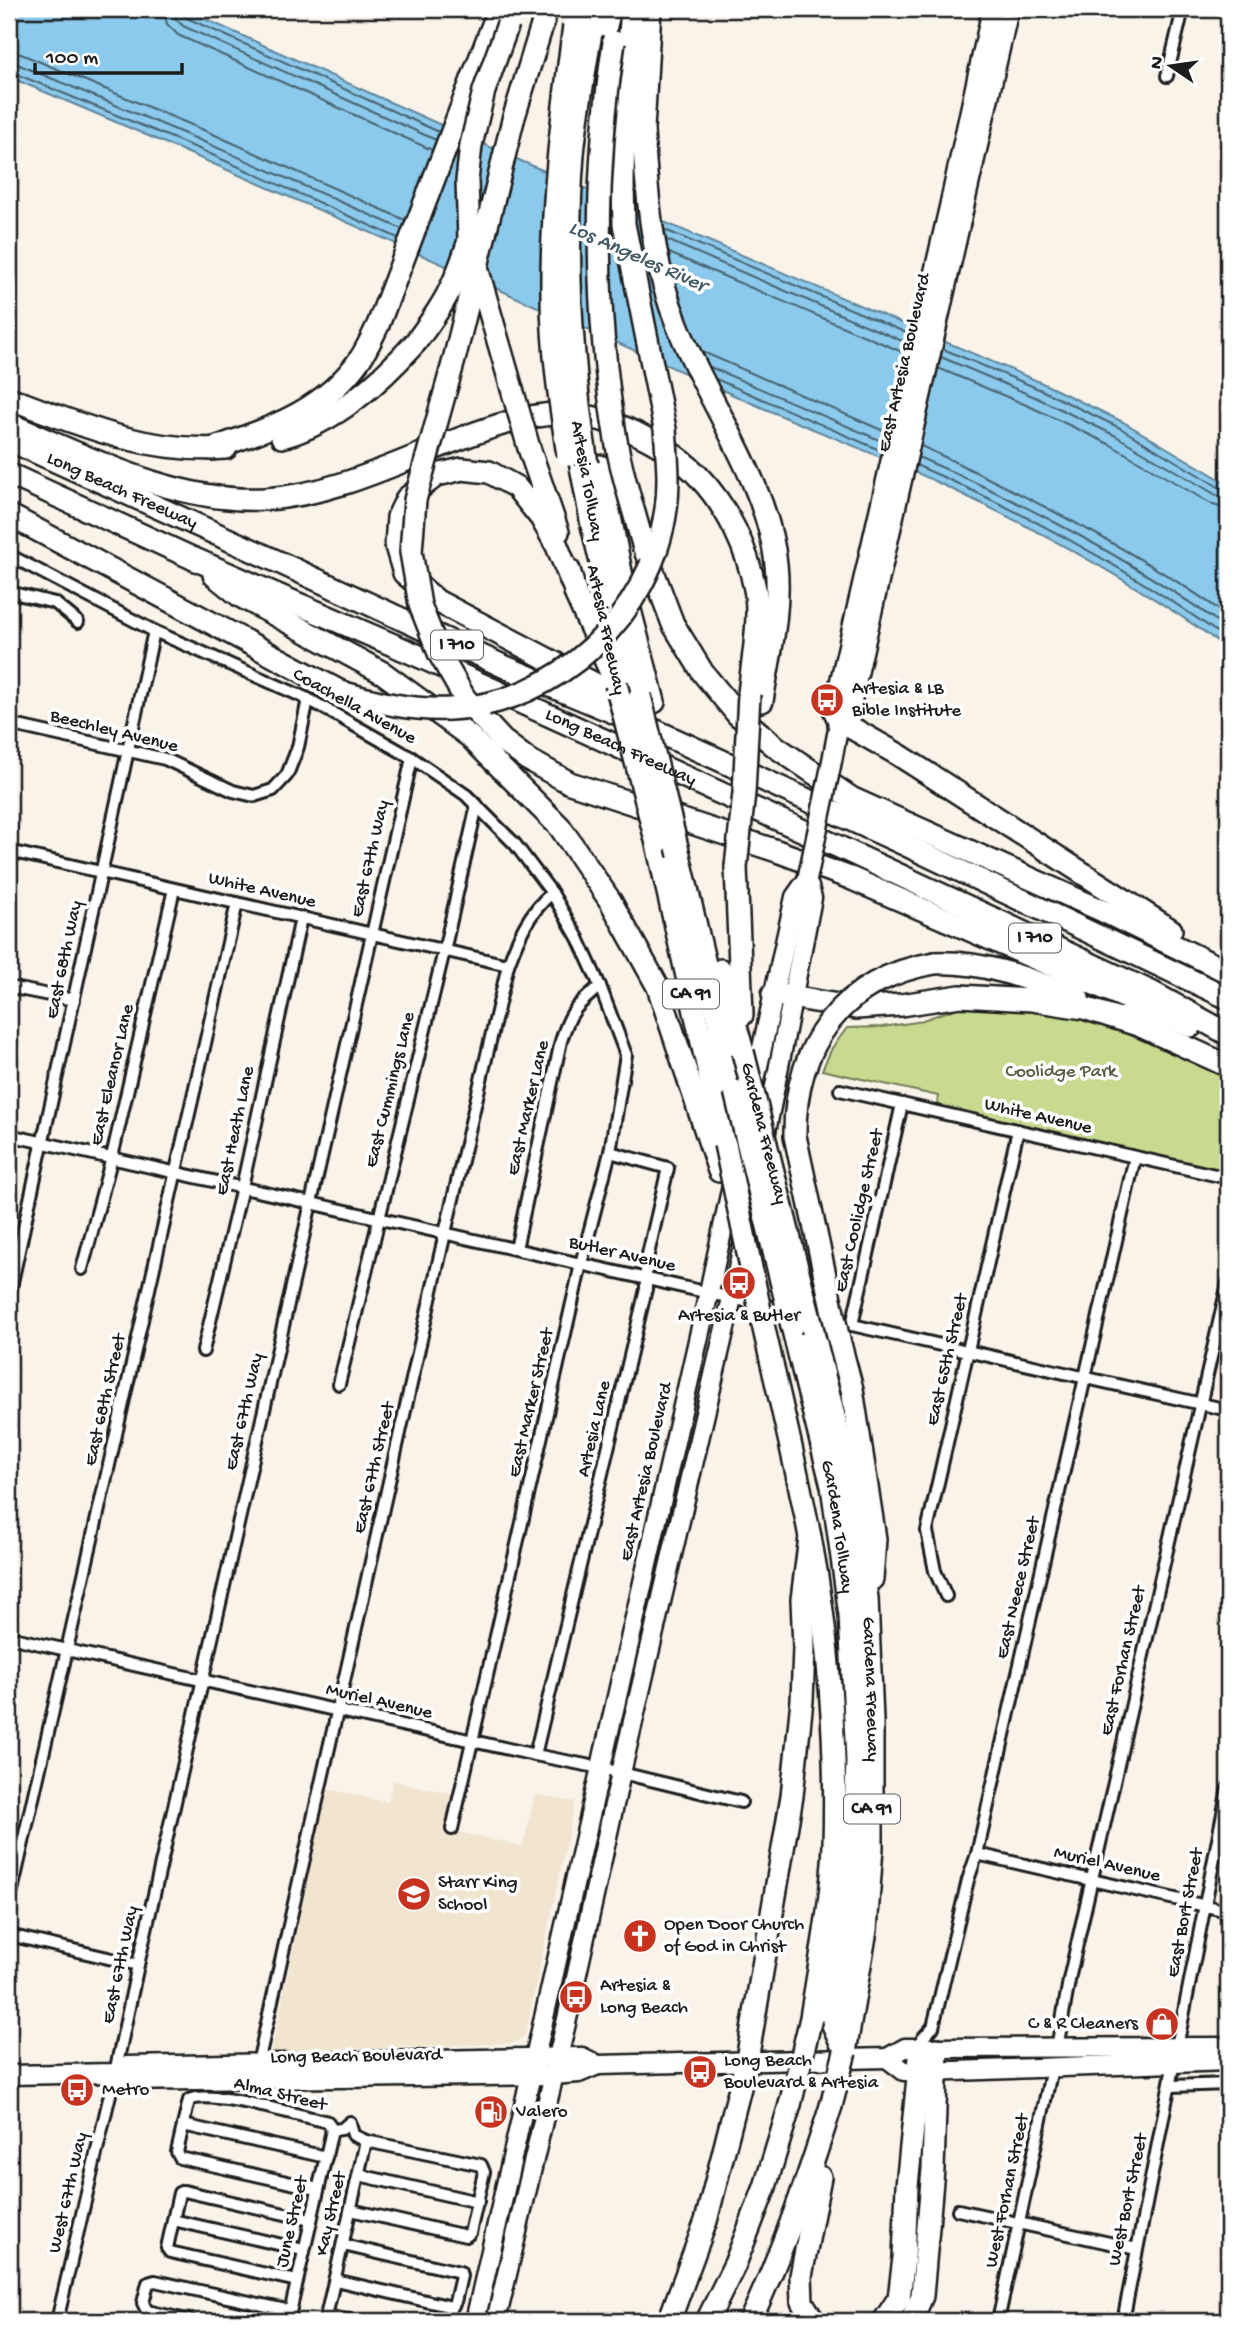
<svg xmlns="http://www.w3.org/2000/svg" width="1237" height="2330" font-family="'Gochi Hand',sans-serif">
  <rect width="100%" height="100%" fill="#f9f3ea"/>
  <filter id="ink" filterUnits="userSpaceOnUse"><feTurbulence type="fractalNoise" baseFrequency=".0143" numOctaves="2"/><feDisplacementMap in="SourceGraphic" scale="14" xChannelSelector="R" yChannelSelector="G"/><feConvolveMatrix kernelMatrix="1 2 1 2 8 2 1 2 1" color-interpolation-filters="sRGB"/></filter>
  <g filter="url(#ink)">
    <!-- built -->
    <path fill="#f1e5d0" d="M393,1781l62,13 -7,36 75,16 12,-52 40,8 -50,234 -11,7 -243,10 56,-264 61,13z"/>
    <!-- green -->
    <path fill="#c7da8f" stroke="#727b56" stroke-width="2" d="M978,1001l110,15 140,62v94l-291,-67 1,-9 -116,-26 10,-22 15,-20 35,-1 35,-5z"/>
    <!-- water -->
    <path fill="#8bcaec" stroke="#5f8499" stroke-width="2" d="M9,9h174l338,152 521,222 81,39 105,62v165c-89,-65 -187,-118 -287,-165 -70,-33 -142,-59 -212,-91 -239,-108 -478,-215 -720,-316z"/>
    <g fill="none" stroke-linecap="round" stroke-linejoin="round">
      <!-- shore -->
      <g stroke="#48626f" stroke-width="2">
        <path d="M163,9l4,15 11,11 254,115"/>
        <path d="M174,9l2,10 7,7 253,114"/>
        <path d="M182,9l1,6 4,3 252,114"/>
        <path d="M9,52l12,2 185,77 199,89"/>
        <path d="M9,63l8,1 185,77 200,88"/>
        <path d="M9,71l190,78 199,89"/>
        <path d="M665,230l244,104"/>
        <path d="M667,240l240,103"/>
        <path d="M669,253l236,100"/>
        <path d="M943,349l96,40 81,39 102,61 6,1"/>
        <path d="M703,352l183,80"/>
        <path d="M941,357l94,40 81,39 102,60 10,2"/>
        <path d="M710,367l174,75"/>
        <path d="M938,368l93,39 80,38 102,60 15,4"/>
        <path d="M716,379l166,72"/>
        <path d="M921,446c42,19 83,40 124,61 64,33 125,67 183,109"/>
        <path d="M918,457c106,45 217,105 310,172"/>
        <path d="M916,465c108,47 217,106 312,175"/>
      </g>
      <!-- minor casing -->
      <g stroke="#1c1c1c" stroke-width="16">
        <g id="minor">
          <path d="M1167,76l16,-67"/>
          <path d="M9,555l145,76 154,68 104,59 54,37 49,49 37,49 26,45 22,48 26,69 -16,97 -29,112 -129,565"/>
          <path d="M9,592l46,11 23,19"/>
          <path d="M9,724l156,35 68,32 21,5 19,-6 14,-15 11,-28 10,-48"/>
          <path d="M9,851l499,114"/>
          <path d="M9,987l65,13"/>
          <path d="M840,1090l388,88"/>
          <path d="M9,1135l780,176"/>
          <path d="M516,1249l45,-208c9,-30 15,-35 39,-55"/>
          <path d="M82,1269l30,-112 62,-268"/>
          <path d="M9,1296l145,-665"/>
          <path d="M808,1315l420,95"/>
          <path d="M852,1325l50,-221"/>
          <path d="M203,1351l39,-164 59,-269"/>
          <path d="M339,1384l105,-433 33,-146"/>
          <path d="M946,1596l-11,-25 -8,-40 91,-401"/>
          <path d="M9,1637l526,118 66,13 140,34"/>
          <path d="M535,1755l111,-466v-26l22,-95 -58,-16"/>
          <path d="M977,1854l251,57"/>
          <path d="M9,1904l228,-1001"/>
          <path d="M9,1935l129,30"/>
          <path d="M921,2048l2,-10 10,-11 35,-147 9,-26 158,-697"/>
          <path d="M1057,2048l13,-73 158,-692"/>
          <path d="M258,2063l187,-830 63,-268c10,-27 20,-52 44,-72"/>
          <path d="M1171,2086l57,-2"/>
          <path d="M183,2125l143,32"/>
          <path d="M359,2175l119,27"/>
          <path d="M318,2189l-138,-31 -3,-6 12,-52c22,-11 111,16 139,22l4,8 10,-1 8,-7 3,13 13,6 115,24 3,7 -14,61 -4,3 -115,-26"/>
          <path d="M958,2210l179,39"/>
          <path d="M173,2220l131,30"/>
          <path d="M335,2280l117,27 3,-5 6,-26 -1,-4 -117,-27"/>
          <path d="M297,2281l-127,-29 -3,-4 12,-55 5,-2 127,29"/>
          <path d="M326,2316l26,5"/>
          <path d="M57,2321l58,-248 23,-108 274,-1207"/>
          <path d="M191,2321l-44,-10 -4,-8 5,-20 7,-2 135,30"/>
          <path d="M288,2321l44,-191"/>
          <path d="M325,2321l41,-180"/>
          <path d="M998,2321l54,-253"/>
          <path d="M1123,2321l105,-533"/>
        </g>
      </g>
      <!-- primary casing -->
      <g stroke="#1c1c1c" stroke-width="23">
        <g id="primary">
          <path d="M839,724l-6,-13 116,-504 43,-198"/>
          <path d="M831,766l8,-42 10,-10 160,-705"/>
          <path d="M753,1089l42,-192 12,-17"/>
          <path d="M765,1137l47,-239 -5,-18"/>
          <path d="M887,2058l17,13 23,1 301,-11"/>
          <path d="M115,2073l10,8 427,-6 27,-2 19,-8 289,-7 18,-10 323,-1"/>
          <path d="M9,2075l106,-2 12,-7 455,-9 16,8"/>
          <path d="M475,2321l234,-1029 35,-162"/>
          <path d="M496,2321l71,-302 54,-246 111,-475 24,-116"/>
        </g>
      </g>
      <!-- motorway casing -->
      <g stroke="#1c1c1c" stroke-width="26">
        <g id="motorway">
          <path d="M632,9l-8,97 -1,80 1,38 41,205"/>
          <path d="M585,30l4,-21"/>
          <path d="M603,38l7,-29"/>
          <path d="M513,120l34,-111"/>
          <path d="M643,131c4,66 9,131 34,193 29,76 91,159 99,240 5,46 -7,93 -14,137"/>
          <path d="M642,146l8,-137"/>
          <path d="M9,398c71,27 139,56 217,50"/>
          <path d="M9,424c78,33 169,80 256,75 85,-5 160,-53 241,-76 22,-7 49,-11 73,-8 38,5 94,33 120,62 29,31 48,71 56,112 6,28 -3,75 -6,105"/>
          <path d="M282,437c54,-15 97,-54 133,-94"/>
          <path id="s1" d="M9,440l276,125 218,101 127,53 276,126 322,153"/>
          <path d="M529,448l29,84"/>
          <path d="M212,449c58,-21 111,-37 148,-90 7,-10 12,-22 18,-34l121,-316"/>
          <path d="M580,461l12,64 40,167"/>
          <path d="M600,466l24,121 30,115"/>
          <path id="s2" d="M9,474l183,84 229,99 418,190 312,145 77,42"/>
          <path d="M9,515l332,177"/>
          <path d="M646,553l27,71 30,49 34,41 39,33 75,51 252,113 125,61"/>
          <path d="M569,570l7,25 40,89"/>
          <path d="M214,575l26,21 143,77 86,63 91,91 51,75 47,85 61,184"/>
          <path d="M572,583l-15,-37 -16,-28 -25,-31 -27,-15 -27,-3 -25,6 -30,23 -9,19 -2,29 8,27 33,28 194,102"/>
          <path d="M479,715l24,26 24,18 43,24 207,68 73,27 341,148"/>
          <path d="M839,724l11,3 49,28 272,175"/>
          <path d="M657,844l68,300"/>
          <path d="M679,855l46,193"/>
          <path d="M736,867l6,148"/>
          <path d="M935,963c51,-2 96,17 143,35"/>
          <path d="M721,970l22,82"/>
          <path d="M773,994l83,14 45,-3 59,-9 72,4 52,8 51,16"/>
          <path d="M1123,1018l105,48"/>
          <path d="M715,1036l18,72"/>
          <path d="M762,1320c16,72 34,144 48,217 19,98 27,207 24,307 -2,58 -14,116 -23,174"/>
          <path id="s3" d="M792,1326l40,160 18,129 7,146 -3,85 -9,90 -14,84 14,32"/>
          <path id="s4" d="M813,1331l33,134 21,133 5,123v126l-6,83 -21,122"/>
          <path d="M838,1336l14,53 23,150 -3,40"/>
          <path d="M669,2321l37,-100 41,-161 45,-264 10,-96 2,-52 -2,-49 8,-62"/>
          <path d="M707,2321l28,-57 30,-77 25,-82"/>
          <path d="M750,2321c33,-70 58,-142 81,-215"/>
          <path d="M814,2321l-12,-19 -1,-26 19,-99"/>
          <path d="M884,2321l15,-23 5,-40 3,-72 14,-138"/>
          <path d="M911,2321l11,-25 11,-127 4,-120"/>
        </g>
      </g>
      <!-- minor -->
      <use href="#minor" stroke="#fff" stroke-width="10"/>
      <!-- primary -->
      <use href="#primary" stroke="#fff" stroke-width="18"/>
      <!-- motorway -->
      <use href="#motorway" stroke="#fff" stroke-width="21"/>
      <!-- primary-bridge casing -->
      <g stroke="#1c1c1c" stroke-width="23" stroke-linecap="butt">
        <path id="primary-bridge" d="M807,880l24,-114"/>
      </g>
      <!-- motorway-bridge casing -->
      <g stroke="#1c1c1c" stroke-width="26" stroke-linecap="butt">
        <g id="motorway-bridge">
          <path d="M508,24l-24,67 -13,54 -4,36 2,59 60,208"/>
          <path d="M614,42c-20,130 -20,268 2,398 6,37 19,73 28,109"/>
          <path d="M415,343c29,-38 40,-58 54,-103"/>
          <path d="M568,455c-8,-52 -16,-105 -16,-159 -1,-91 10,-180 22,-270"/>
          <path d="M587,464c-16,-103 -22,-206 -14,-310 4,-41 11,-81 18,-121"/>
          <path d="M616,684l41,160"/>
          <path d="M341,692c36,10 71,19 109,17 107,-5 202,-94 216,-200 4,-27 1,-53 -1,-80"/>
          <path d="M640,696l39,159"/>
          <path d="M479,715l-15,-18 -25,-44 -19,-48 -9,-53 4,-52 39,-140 59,-240"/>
          <path d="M736,867l8,-74 5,-99"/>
          <path id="s5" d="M743,1052l70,279"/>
          <path d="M735,1091l57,235"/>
          <path d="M725,1144l37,176"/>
          <path d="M838,1336l-43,-200c-1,-91 48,-158 140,-173"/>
          <path d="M790,2105l21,-87"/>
          <path d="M831,2106l14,-54"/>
        </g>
      </g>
      <!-- primary-bridge -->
      <use href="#primary-bridge" stroke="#fff" stroke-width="18"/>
      <!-- motorway-bridge -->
      <use href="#motorway-bridge" stroke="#fff" stroke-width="21"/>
    </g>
  </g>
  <!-- icons -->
  <defs>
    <g id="bus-disc" transform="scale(1.75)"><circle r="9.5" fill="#c8321e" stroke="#fff"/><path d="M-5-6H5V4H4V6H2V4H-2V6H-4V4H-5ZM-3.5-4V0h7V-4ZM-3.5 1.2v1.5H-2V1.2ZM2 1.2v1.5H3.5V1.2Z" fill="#fff"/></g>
    <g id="school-disc" transform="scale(1.75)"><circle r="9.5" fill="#c8321e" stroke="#fff"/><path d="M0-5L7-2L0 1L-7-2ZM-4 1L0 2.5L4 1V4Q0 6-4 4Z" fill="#fff"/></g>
    <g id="church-disc" transform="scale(1.75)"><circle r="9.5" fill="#c8321e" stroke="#fff"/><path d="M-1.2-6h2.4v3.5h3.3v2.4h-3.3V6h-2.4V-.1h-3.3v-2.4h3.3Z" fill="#fff"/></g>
    <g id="shop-disc" transform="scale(1.75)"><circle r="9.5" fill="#c8321e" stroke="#fff"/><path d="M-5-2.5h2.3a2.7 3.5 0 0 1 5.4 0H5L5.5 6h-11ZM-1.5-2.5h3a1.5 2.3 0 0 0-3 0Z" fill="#fff"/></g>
    <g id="fuel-disc" transform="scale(1.75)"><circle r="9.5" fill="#c8321e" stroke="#fff"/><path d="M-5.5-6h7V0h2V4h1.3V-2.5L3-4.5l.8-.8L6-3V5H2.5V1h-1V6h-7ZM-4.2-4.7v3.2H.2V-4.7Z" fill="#fff"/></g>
  </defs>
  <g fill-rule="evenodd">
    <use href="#bus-disc" x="827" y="700"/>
    <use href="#bus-disc" x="739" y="1283"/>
    <use href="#school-disc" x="414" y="1894"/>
    <use href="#church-disc" x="640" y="1936"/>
    <use href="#bus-disc" x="576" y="1997"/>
    <use href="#shop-disc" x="1162" y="2024"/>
    <use href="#bus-disc" x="700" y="2072"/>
    <use href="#bus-disc" x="77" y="2090"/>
    <use href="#fuel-disc" x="491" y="2112"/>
  </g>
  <g text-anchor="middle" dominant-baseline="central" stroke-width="7" stroke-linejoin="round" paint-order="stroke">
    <!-- shield labels -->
    <g fill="#fff" stroke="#606060" stroke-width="2">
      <rect x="431" y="630.5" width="52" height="29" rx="5"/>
      <rect x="1009" y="923.5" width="52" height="29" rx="5"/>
      <rect x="663" y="979.5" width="56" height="29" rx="5"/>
      <rect x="844" y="1794.5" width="56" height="29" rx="5"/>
    </g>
    <g font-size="18" font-weight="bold" fill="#1c1c1c">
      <text x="457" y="645">I 710</text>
      <text x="1035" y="938">I 710</text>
      <text x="691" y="994">CA 91</text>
      <text x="872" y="1809">CA 91</text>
    </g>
    <!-- street labels -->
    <g font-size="19" fill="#1c1c1c" stroke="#fff">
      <text transform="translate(905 363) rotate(-77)">East Artesia Boulevard</text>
      <text transform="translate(586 481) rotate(80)">Artesia Tollway</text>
      <text stroke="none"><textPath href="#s1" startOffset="124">Long Beach Freeway</textPath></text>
      <text transform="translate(605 630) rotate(78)">Artesia Freeway</text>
      <text transform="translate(354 707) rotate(29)">Coachella Avenue</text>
      <text transform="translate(114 732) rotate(14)">Beechley Avenue</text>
      <text stroke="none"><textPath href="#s2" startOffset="670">Long Beach Freeway</textPath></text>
      <text transform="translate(371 859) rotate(-77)">East 67th Way</text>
      <text transform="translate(262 891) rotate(13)">White Avenue</text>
      <text transform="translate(65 960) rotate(-78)">East 68th Way</text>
      <text transform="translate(113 1075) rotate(-77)">East Eleanor Lane</text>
      <text transform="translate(391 1090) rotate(-76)">East Cummings Lane</text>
      <text transform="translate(529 1108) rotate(-77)">East Marker Lane</text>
      <text transform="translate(1038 1117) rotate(13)">White Avenue</text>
      <text transform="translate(236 1131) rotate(-78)">East Heath Lane</text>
      <text stroke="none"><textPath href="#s5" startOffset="84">Gardena Freeway</textPath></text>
      <text transform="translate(860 1211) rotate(-77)">East Coolidge Street</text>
      <text transform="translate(622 1255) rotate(13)">Butler Avenue</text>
      <text transform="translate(948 1360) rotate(-77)">East 65th Street</text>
      <text transform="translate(106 1400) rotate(-77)">East 68th Street</text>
      <text transform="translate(532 1403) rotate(-77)">East Marker Street</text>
      <text transform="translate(245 1412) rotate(-77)">East 67th Way</text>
      <text transform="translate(595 1429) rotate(-77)">Artesia Lane</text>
      <text transform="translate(375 1468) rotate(-77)">East 67th Street</text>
      <text transform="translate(647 1472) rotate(-77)">East Artesia Boulevard</text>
      <text stroke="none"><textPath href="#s3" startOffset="206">Gardena Tollway</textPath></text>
      <text transform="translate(1019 1588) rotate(-77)">East Neece Street</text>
      <text transform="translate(1124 1661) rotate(-77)">East Forhan Street</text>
      <text stroke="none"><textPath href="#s4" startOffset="364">Gardena Freeway</textPath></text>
      <text transform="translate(379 1702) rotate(13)">Muriel Avenue</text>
      <text transform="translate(1107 1865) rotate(13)">Muriel Avenue</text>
      <text transform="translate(1186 1913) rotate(-79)">East Bort Street</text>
      <text transform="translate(121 1965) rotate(-78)">East 67th Way</text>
      <text transform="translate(356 2057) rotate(-1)">Long Beach Boulevard</text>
      <text transform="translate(280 2095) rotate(14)">Alma Street</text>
      <text transform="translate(1008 2191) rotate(-78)">West Forhan Street</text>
      <text transform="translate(69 2193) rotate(-77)">West 67th Way</text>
      <text transform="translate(1129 2200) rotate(-78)">West Bort Street</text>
      <text transform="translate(332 2214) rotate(-77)">Kay Street</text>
      <text transform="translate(293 2222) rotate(-77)">June Street</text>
    </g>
    <!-- poi labels -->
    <g font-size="19" fill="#1c1c1c" stroke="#fff" text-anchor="start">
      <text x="852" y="689">Artesia &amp; LB<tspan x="852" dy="22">Bible Institute</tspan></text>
      <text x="739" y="1316" text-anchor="middle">Artesia &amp; Butler</text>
      <text x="438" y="1883">Starr King<tspan x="438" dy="22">School</tspan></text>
      <text x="664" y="1925">Open Door Church<tspan x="664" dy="22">of God in Christ</tspan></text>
      <text x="600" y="1986">Artesia &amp;<tspan x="600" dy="22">Long Beach</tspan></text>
      <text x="1138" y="2024" text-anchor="end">C &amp; R Cleaners</text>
      <text x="724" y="2061">Long Beach<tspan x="724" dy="22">Boulevard &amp; Artesia</tspan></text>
      <text x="102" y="2090">Metro</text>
      <text x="516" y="2112">Valero</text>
    </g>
    <!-- park labels -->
    <g font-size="19" fill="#585e44" stroke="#fff">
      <text x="1061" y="1072">Coolidge Park</text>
    </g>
    <!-- water labels -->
    <g font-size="21" font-style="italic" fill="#435965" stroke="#fff">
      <text transform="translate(637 258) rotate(24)">Los Angeles River</text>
    </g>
  </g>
  <!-- margin -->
  <rect width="1237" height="2330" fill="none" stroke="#fff" stroke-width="35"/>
  <rect x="18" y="18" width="1202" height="2295" fill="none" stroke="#1c1c1c" stroke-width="2.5" filter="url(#ink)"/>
  <!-- north arrow -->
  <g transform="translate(1171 66) rotate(283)" stroke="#ffffff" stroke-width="5" paint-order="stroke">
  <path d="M0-5L12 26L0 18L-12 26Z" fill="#1c1c1c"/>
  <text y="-10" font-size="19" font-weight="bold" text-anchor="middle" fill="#1c1c1c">N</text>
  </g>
  <!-- scale -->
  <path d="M35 63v10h147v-10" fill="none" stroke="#1c1c1c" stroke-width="3.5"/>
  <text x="46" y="63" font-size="21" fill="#1c1c1c" stroke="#ffffff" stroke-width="5" paint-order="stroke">100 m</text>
</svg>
